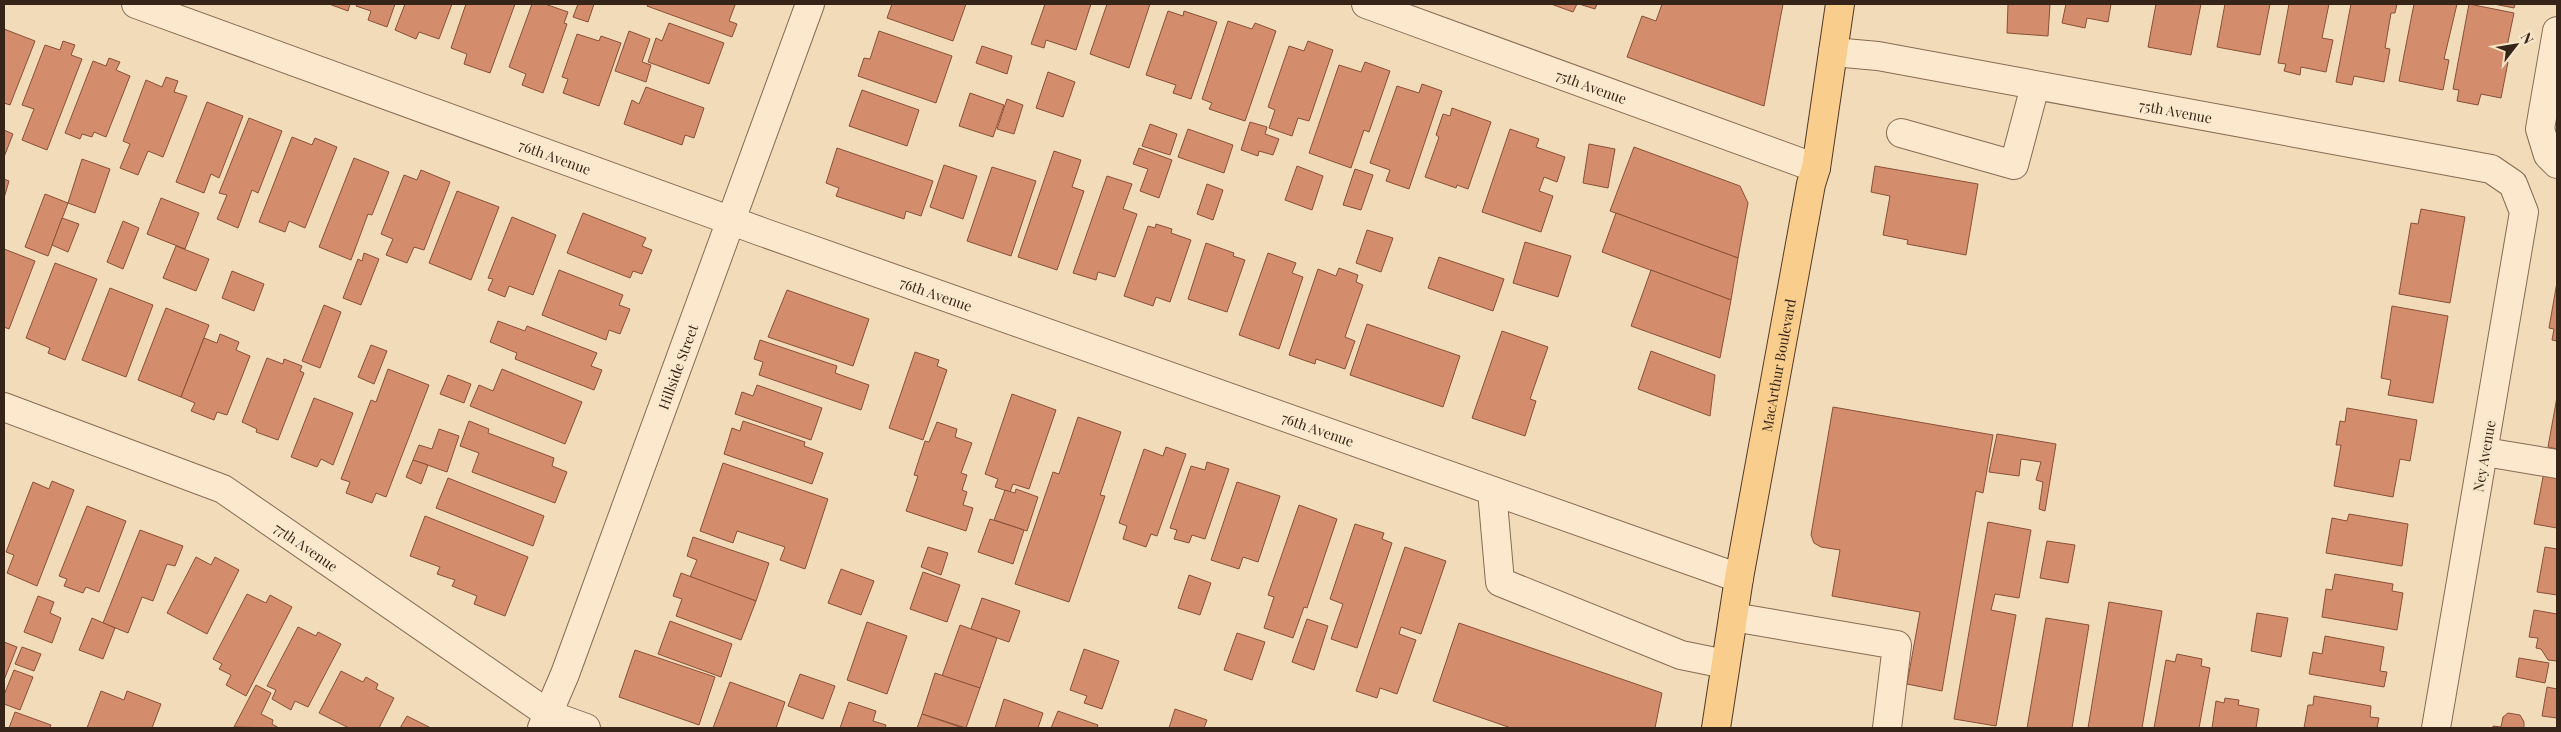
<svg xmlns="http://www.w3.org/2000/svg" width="2561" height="732" font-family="'Playfair Display',serif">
  <rect width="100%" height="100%" fill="#f1dbb9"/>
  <!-- building -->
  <g fill="#d38d6c" stroke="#8a5037">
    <path d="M329,4h21l-2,7z"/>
    <path d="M357,4h38l-8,23 -19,-7 3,-9 -15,-5z"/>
    <path d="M405,4h47l-13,35 -20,-7 -3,7 -21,-9z"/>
    <path d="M466,4h49l-25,69 -26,-9 3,-10 -16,-6z"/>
    <path d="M532,4h13l23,8 -4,11 3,1 -24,69 -21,-8 4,-11 -17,-7z"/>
    <path d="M578,4h16l-6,18 -15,-5z"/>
    <path d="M648,4h84l3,1 -6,16 8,3 -5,13 -85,-31z"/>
    <path d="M892,4h74l-13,37 -66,-23z"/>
    <path d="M1045,4h46l-15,46 -30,-10 -2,8 -13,-4z"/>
    <path d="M1107,4h43l-21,64 -39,-14z"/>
    <path d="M1551,4h26l-4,8z"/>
    <path d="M1579,4h18l-2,5z"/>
    <path d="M1662,4h121l-19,102 -137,-49 15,-41 14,5z"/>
    <path d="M2008,4h42l-2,32 -41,-3z"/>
    <path d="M2066,4h45l-3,18 -21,-4 -2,10 -23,-5z"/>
    <path d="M2156,4h45l-10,51 -43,-8z"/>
    <path d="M2225,4h45l-10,51 -43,-8z"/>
    <path d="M2289,4h40l-7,34 11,2 -7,32 -25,-5 -1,8 -16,-4 2,-7 -8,-1z"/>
    <path d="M2351,4h46l-2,9h-4l-6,35 5,1 -6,33 -30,-6 -2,9 -16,-3z"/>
    <path d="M2414,4h43l-13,55 5,1 -6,30 -44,-9z"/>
    <path d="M2469,4l45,9 -10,48 4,1 -7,36 -20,-4 -3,11 -21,-4 2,-11 -6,-1z"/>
    <path d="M2494,4h21l-1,4z"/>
    <path d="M1168,11l15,5 1,-5 33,11 -26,77 -18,-6 3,-8 -30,-10z"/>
    <path d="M1228,21l24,8 3,-6 21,8 -31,90 -36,-12 3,-6 -10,-4z"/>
    <path d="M669,23l55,20 -15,41 -61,-22 8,-24 6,3z"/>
    <path d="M4,29l31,12 -25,64 -6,-2z"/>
    <path d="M629,31l21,8 -8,23 9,3 -5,17 -31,-11z"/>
    <path d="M879,31l73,25 -16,47 -78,-27 6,-18 6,1z"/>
    <path d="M577,34l22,7 2,-5 20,7 -22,63 -36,-13 5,-14 -6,-2z"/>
    <path d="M63,41l12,4 -4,10 11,4 -35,91 -25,-10 12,-31 -12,-4 23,-60 15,5z"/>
    <path d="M1308,41l25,9 -24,71 -11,-3 -6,18 -23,-8 6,-18 -7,-3 21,-61 15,5z"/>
    <path d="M982,46l30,10 -5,18 -31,-11z"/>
    <path d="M109,58l11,4 -4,8 14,6 -24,61 -12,-5 -2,5 -10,-3 -2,5 -15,-6 28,-72 13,5z"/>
    <path d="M1365,62l25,9 -21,61 -5,-2 -13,38 -42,-15 30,-88 22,7z"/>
    <path d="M1048,72l27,10 -12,35 -27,-9z"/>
    <path d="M166,77l12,4 -4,11 13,4 -24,61 -15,-6 -10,24 -18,-7 10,-24 -7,-3 23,-61 16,7z"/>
    <path d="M1422,84l20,7 -33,98 -23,-8 4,-11 -20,-7 27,-77 22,7z"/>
    <path d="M646,87l58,21 -10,30 -9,-3 -3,10 -58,-21 8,-24 7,4z"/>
    <path d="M862,90l57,20 -12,36 -58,-20z"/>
    <path d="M970,93l34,12 -11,32 -34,-11z"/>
    <path d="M1007,99l16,6 -9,29 -17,-5z"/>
    <path d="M207,102l36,14 -24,62 -8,-4 -7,19 -28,-11z"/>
    <path d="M1452,108l39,14 -23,67 -11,-4 -1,3 -31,-11 14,-40 -3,-2 7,-21 7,2z"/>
    <path d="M249,118l33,13 -24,62 -6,-3 -14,38 -21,-9 10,-24 -8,-2z"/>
    <path d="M1250,122l17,5 -2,7 14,5 -6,16 -14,-4 -1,5 -17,-6z"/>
    <path d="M1150,124l27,10 -7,21 -28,-9z"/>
    <path d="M1188,129l45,16 -9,28 -46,-16z"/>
    <path d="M1510,129l29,10 -3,8 29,10 -8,25 -13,-5 -5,14 14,5 -12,36 -59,-20z"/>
    <path d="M4,130l9,4 -9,23z"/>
    <path d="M292,137l20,8 3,-7 22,9 -32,81 -16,-7 -4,11 -26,-10z"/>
    <path d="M1589,144l26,5 -7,39 -25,-5z"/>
    <path d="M1634,147l106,39 8,17 -10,55 -128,-47z"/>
    <path d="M837,148l96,33 -12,35 -15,-5 -2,8 -68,-23 3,-8 -13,-5z"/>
    <path d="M1139,148l33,12 -13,38 -19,-7 8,-22 -15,-5z"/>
    <path d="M1054,151l27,9 -9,27 12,4 -27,79 -39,-13z"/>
    <path d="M354,158l35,14 -17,43 -4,-1 -17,46 -32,-13z"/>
    <path d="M82,159l28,10 -15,44 -27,-10z"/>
    <path d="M944,165l33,11 -14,43 -33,-12z"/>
    <path d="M1297,166l26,10 -11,34 -27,-10z"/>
    <path d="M1875,166l103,18 -12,71 -59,-11 1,-4 -25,-5 7,-39 -19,-4z"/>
    <path d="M992,167l44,14 -25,75 -44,-15z"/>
    <path d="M1355,169l18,6 -12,35 -18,-5z"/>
    <path d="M421,170l29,12 -26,68 -10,-3 -7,16 -21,-8 7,-16 -12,-5 23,-59 13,5z"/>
    <path d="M1107,176l25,8 -9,25 14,5 -22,63 -17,-5 -2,8 -23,-7z"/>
    <path d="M4,179l5,2 -5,17z"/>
    <path d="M1207,184l16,6 -10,30 -16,-6z"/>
    <path d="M457,191l42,16 -28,73 -42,-17z"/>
    <path d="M45,194l23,9 -20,53 -23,-9z"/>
    <path d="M161,198l38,15 -14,36 -38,-15z"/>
    <path d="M2421,209l44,8 -15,86 -51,-9 12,-71 7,1z"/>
    <path d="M583,213l63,25 -4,8 10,4 -10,24 -9,-3 -3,7 -63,-25z"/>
    <path d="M1616,213l122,45 -7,42 -129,-48z"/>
    <path d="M512,217l44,18 -23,60 -24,-9 -4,11 -17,-7 5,-11 -5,-1z"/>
    <path d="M62,218l17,6 -11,28 -16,-7z"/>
    <path d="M123,221l16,7 -16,41 -16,-7z"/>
    <path d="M1156,224l16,5 -1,4 20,7 -21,62 -14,-5 -3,9 -29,-10 24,-70 7,2z"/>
    <path d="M1367,230l26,8 -12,34 -25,-9z"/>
    <path d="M1525,242l46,14 -13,41 -45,-14z"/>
    <path d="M1206,243l28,10 -1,3 12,4 -18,52 -39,-13z"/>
    <path d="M176,246l33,13 -13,32 -33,-13z"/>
    <path d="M4,249l31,12 -26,68 -5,-2z"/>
    <path d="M364,253l15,6 -18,46 -18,-7 15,-39 4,2z"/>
    <path d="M1268,253l28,10 -4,10 11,4 -24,72 -40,-14z"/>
    <path d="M1439,257l65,22 -11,32 -65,-23z"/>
    <path d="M55,263l42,16 -32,81 -17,-7 2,-5 -24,-10z"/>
    <path d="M1339,268l19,7 -2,7 7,3 -18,52 10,4 -10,28 -29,-10 -1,5 -26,-9 29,-86 18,7z"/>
    <path d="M559,270l64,25 -4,10 11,4 -10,25 -11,-4 -3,10 -64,-25z"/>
    <path d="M1651,270l80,30 -11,58 -89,-32z"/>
    <path d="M232,271l32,13 -10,27 -32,-13z"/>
    <path d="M2557,282v59l-5,-1 2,-11 -5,-1z"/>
    <path d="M110,288l43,17 -27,72 -44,-17z"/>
    <path d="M787,290l82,29 -16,47 -85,-29z"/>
    <path d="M324,305l17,7 -21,56 -18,-7z"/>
    <path d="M2392,306l56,10 -15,87 -45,-8 3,-15 -10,-2z"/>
    <path d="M166,308l43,17 -28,72 -43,-17z"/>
    <path d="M498,321l27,10 2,-5 70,27 -6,13 11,4 -8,20 -79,-31 2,-6 -27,-11z"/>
    <path d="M1367,324l93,32 -17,51 -93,-32z"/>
    <path d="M1502,331l46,16 -18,52 6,2 -11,35 -53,-18z"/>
    <path d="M220,334l19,8 -3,8 14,6 -23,59 -10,-3 -3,8 -23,-9 4,-8 -14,-6 23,-59 13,5z"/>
    <path d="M760,340l77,26 -2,7 34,12 -8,25 -102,-35 4,-13 -9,-3z"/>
    <path d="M371,345l16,6 -13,33 -16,-7z"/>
    <path d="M1651,351l64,24 -5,41 -72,-27z"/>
    <path d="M915,352l24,8 -2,6 10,4 -24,70 -34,-12z"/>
    <path d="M267,358l16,6 1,-5 18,7 -2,5 4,2 -26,67 -22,-8 1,-3 -15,-7z"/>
    <path d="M388,369l41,16 -43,112 -10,-4 -4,10 -26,-10 4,-11 -9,-3 30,-79 5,2z"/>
    <path d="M502,369l80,33 -17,42 -95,-38 9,-21 14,6z"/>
    <path d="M448,375l23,9 -7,19 -24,-9z"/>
    <path d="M757,385l65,23 -11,32 -76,-26 7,-22 11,4z"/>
    <path d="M1012,394l44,16 -27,79 -16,-5 -3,8 -15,-5 3,-8 -13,-5z"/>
    <path d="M2557,397v52l-9,-2z"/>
    <path d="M314,398l39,15 -20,52 -12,-6 -4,8 -26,-10z"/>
    <path d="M1833,407l160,28 -10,58 -7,-2 -34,200 -35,-7 13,-72 -88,-16 8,-46 -19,-3 -7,-4 -3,-8z"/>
    <path d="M2347,408l70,12 -7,41 -10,-2 -7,38 -59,-11 7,-41h-5l4,-24 5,1z"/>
    <path d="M1078,417l43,15 -21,63 5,1 -36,106 -54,-18 38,-112 6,2z"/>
    <path d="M469,421l20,8 -1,4 66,25 -2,8 15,6 -12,31 -83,-31 7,-19 -19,-7z"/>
    <path d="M743,421l62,21 -1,4 19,7 -11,31 -88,-30 8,-26 8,3z"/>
    <path d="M937,422l20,7 -2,8 17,6 -11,30 6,2 -5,15 5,2 -4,13 10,3 -7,23 -60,-20 12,-35 -4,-1 11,-34 4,1z"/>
    <path d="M439,429l20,7 -12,36 -34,-12 6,-15 13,4z"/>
    <path d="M1997,434l59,10 -11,67 -6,-2 4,-27 -7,-2 5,-18 -20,-3 -2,17 -30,-4z"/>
    <path d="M1166,447l20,7 -29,82 -6,-2 -5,13 -23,-8 4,-13 -8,-3 25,-74 19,7z"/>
    <path d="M413,460l15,5 -7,19 -15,-7z"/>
    <path d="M1207,462l22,7 -24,70 -13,-4 -3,8 -15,-4 3,-9 -7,-2 21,-62 14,4z"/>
    <path d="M723,463l105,36 -23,70 -25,-9 5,-13 -48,-16 -4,12 -33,-12z"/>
    <path d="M2544,472l13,3v53l-23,-4z"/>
    <path d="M448,478l96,38 -11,30 -97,-38z"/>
    <path d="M52,481l22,9 -37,96 -30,-13 7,-18 -8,-3 27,-70 16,7z"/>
    <path d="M1237,482l43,14 -22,66 -15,-5 -4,12 -28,-9z"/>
    <path d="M1016,489l22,8 -11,34 -33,-11 11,-30 10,3z"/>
    <path d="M1299,505l38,14 -30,89 -3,-1 -11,31 -29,-10 10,-31 -6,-2z"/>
    <path d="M87,506l39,15 -27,71 -13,-5 -3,6 -19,-7 3,-7 -8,-3z"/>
    <path d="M2349,514l59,10 -6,42 -76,-13 6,-35 15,3z"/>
    <path d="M425,516l103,41 -23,59 -31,-12 3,-8 -25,-10 3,-6 -18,-6 3,-7 -30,-11z"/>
    <path d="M990,519l34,11 -11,34 -35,-12z"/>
    <path d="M1988,522l43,8 -12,68 -24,-4 -4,16 25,5 -20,111 -42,-7z"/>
    <path d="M1355,524l29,9 -2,6 10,4 -35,105 -26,-9 12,-35 -13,-5z"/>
    <path d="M140,530l43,16 -8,20 -8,-2 -14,37 -11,-4 -14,36 -25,-10z"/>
    <path d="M693,537l76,26 -13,38 -66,-24 7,-17 -10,-4z"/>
    <path d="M2047,541l28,4 -7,38 -28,-5z"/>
    <path d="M928,547l20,6 -7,22 -20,-8z"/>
    <path d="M1405,547l41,14 -25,73 -20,-7 -2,7 17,6 -19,54 -17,-6 -3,10 -21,-7z"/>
    <path d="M2545,547l12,2v46l-20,-3z"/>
    <path d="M196,557l15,8 4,-8 24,13 -32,64 -40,-21z"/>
    <path d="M841,569l33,12 -13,34 -33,-12z"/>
    <path d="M923,572l37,13 -13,37 -37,-13z"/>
    <path d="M681,573l75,28 -15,39 -65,-24 6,-17 -9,-3z"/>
    <path d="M2335,574l58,10 -1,7 11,2 -6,37 -75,-13 4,-28 6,1z"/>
    <path d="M1189,575l22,8 -11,32 -22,-7z"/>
    <path d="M247,594l19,9 4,-8 22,12 -46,89 -20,-11 5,-10 -12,-6 3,-5 -9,-5z"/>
    <path d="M38,596l16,6 -4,11 11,5 -9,25 -28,-11z"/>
    <path d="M982,598l38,13 -11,31 -38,-13z"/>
    <path d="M2109,602l53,9 -20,117h-54z"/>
    <path d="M2534,610l23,4v47l-9,-1 -7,-11 -5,-1 2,-10 -9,-1z"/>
    <path d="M2257,613l31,5 -7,39 -30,-6z"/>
    <path d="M92,618l23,10 -12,31 -24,-9z"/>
    <path d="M2046,618l43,7 -17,103h-45z"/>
    <path d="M1307,619l21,7 -14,44 -22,-8z"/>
    <path d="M670,621l62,23 -11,33 -63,-23z"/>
    <path d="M867,622l40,14 -20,58 -40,-14z"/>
    <path d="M1459,623l203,70 -7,35h-144l-78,-27z"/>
    <path d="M960,625l37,13 -17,50 -38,-12z"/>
    <path d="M298,627l18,9 2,-4 23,12 -33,63 -13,-6 -4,9 -19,-11 4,-9 -9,-4z"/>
    <path d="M1237,633l28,9 -13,38 -28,-10z"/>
    <path d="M2325,636l59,11 -4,24 7,1 -3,15 -75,-13 4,-22 9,2z"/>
    <path d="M4,642l13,5 -13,33z"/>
    <path d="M22,647l19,7 -7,17 -19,-7z"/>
    <path d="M1084,649l35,12 -17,48 -18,-6 3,-7 -17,-6z"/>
    <path d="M635,650l80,27 -16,48 -80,-28z"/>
    <path d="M2177,654l25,5 -1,7 9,2 -11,60h-45l12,-68 9,2z"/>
    <path d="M2519,658l30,5 -4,20 -29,-6z"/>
    <path d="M14,670l19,7 -13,33 -16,-6v-9z"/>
    <path d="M341,671l22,11 3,-5 12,7 -2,5 18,9 -15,30h-30l-30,-15z"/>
    <path d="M935,673l45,15 -14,40 -44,-14z"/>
    <path d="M800,674l35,12 -12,33 -35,-13z"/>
    <path d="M730,682l55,20 -9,26h-63z"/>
    <path d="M256,685l15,8 -10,21 12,6 -1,4 7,4 -45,-1z"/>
    <path d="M2547,687l10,2v29l-15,-2z"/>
    <path d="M101,691l23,9 3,-9 34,13 -9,24h-65z"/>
    <path d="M2314,696l57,10 -1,11 9,1 -2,10h-73l4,-23h5z"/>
    <path d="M2225,698l14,2 -1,5 21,4 -3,19h-44l4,-27 8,2z"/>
    <path d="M1004,699l39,14 -5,15h-43z"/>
    <path d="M849,702l27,9 -3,10 13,4 -1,3h-45z"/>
    <path d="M1175,709l32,11 -3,8h-35z"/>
    <path d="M1058,711l40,14 -1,3h-46z"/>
    <path d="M15,712l36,13 -1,3h-41z"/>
    <path d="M2508,713l12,2 4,7v6h-31v-2l8,1 2,-10z"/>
    <path d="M922,714l41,14h-46z"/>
    <path d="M407,716l24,12h-31z"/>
  </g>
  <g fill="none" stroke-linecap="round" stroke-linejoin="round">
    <!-- minor casing -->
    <g stroke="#896a53" stroke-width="30">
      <g id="minor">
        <path id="s1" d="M136,4l626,228 977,346"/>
        <path id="s2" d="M1366,4l450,164"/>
        <path d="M2557,31l-17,98 8,26 9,9"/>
        <path id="s3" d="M1833,52l45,4 613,113 22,15 11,28 -88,516"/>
        <path d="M1901,133l113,32 21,-79"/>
        <path id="s4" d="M4,407l219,82 327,226 36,13"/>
        <path d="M2485,452l72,12"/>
        <path d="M1492,491l8,91 181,73 44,9"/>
        <path d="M1733,617l164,28 -10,83"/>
        <path id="s5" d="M542,728l23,-54 245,-670"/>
      </g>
    </g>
    <!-- major casing -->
    <g stroke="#553928" stroke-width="30">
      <g id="major">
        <path id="s6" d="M1716,728l23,-150 72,-394 5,-16 24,-164"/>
      </g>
    </g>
    <!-- minor -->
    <use href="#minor" stroke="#fce9cd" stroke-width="28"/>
    <!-- major -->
    <use href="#major" stroke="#f9cd8c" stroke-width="28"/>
  </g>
  <g text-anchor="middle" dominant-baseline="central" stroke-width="5" stroke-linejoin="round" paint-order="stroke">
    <!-- street labels -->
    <g font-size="14" fill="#362419" stroke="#f8e6c9">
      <text stroke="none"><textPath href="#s2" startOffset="240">75th Avenue</textPath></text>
      <text stroke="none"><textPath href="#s3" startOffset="348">75th Avenue</textPath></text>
      <text stroke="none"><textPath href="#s1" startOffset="446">76th Avenue</textPath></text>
      <text stroke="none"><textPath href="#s1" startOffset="851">76th Avenue</textPath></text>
      <text stroke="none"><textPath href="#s5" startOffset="386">Hillside Street</textPath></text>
      <text stroke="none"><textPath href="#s6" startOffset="368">MacArthur Boulevard</textPath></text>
      <text stroke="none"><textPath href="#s1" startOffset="1256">76th Avenue</textPath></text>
      <text transform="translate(2484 456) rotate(-80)">Ney Avenue</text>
      <text stroke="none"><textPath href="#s4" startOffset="335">77th Avenue</textPath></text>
    </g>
  </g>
  <!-- border -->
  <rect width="2561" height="732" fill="none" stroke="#362419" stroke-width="10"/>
  <!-- north arrow -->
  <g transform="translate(2516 45) rotate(59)" stroke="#f8e6c9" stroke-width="4" paint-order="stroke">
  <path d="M0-4L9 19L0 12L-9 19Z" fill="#362419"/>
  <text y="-8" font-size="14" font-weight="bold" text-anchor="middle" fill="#362419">N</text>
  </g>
</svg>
